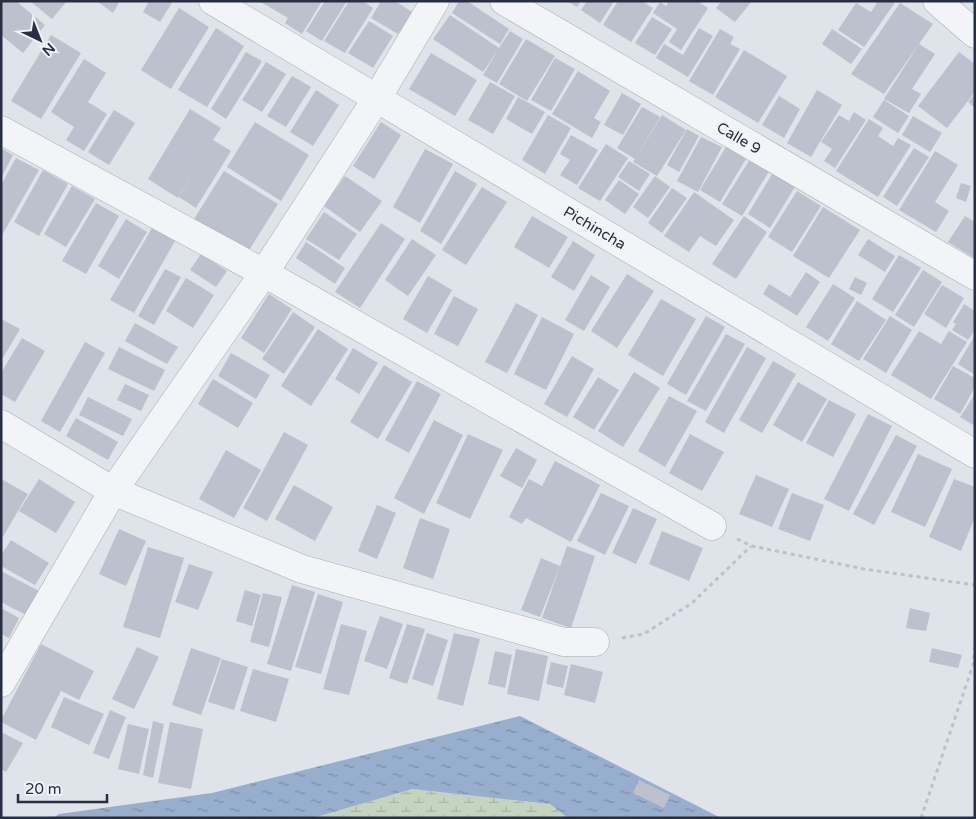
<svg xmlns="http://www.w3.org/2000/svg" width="976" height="819" font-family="'Varela Round',sans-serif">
  <defs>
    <pattern id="wetland-marsh" width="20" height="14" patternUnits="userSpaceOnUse" patternTransform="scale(1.25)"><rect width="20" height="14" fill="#c4d4bf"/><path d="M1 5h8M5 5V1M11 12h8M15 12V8" fill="none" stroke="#a8b6a5"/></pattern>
    <pattern id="water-ripples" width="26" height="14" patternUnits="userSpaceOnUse" patternTransform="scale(1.25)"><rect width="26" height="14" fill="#97aecd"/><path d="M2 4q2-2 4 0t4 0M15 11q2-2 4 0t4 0" fill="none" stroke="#7b8ea8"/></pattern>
  </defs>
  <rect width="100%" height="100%" fill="#dfe3ea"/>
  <!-- wetland -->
  <path fill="url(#wetland-marsh)" d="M412,789l138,15 18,14h-255z"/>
  <!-- water -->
  <path fill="url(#water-ripples)" d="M520,716l201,102h-153l-18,-14 -138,-15 -99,29h-260l6,-4 153,-21z"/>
  <!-- building -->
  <g fill="#bcc1cd">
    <path d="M1,1h15l29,24 -22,28 -22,-18z"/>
    <path d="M30,1h37l-15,18z"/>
    <path d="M97,1h23l-7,12z"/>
    <path d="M149,1h24l-13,21 -17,-10z"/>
    <path d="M259,1h63l-20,33 -17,-11 3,-5z"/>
    <path d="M325,1h22l-25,40 -16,-10z"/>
    <path d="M349,1h14l10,7 -28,45 -21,-12z"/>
    <path d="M381,1h14l17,11 -14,22 -27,-16z"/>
    <path d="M459,1h8l42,28 -9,15 -48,-31z"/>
    <path d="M567,1h14l-4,6z"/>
    <path d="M587,1h27l-14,22 -19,-13z"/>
    <path d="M618,1h24l11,7 -22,34 -28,-17z"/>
    <path d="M669,1h28l11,7 -27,42 -12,-8 8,-13 -24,-16 7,-11 6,4z"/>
    <path d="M722,1h30l-17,21 -19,-14z"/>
    <path d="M878,1h18l-32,46 -26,-17 18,-27 15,9z"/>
    <path d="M900,3l33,21 -49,70 -33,-20z"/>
    <path d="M179,8l30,19 -38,62 -30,-19z"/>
    <path d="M450,15l49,33 11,-17 13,8 -26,44 -14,-8 15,-25 -15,22 -50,-33z"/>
    <path d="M652,17l20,12 -17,26 -20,-12z"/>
    <path d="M369,21l24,15 -20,32 -25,-15z"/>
    <path d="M216,28l28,18 -37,61 -29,-17z"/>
    <path d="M699,28l14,8 -25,41 -32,-19 8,-14 19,11z"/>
    <path d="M720,29l14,8 -4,7 10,5 -27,46 -24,-14z"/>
    <path d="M832,29l30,20 -11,15 -29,-20z"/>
    <path d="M51,35l30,18 -40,66 -30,-18z"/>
    <path d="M526,39l29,17 -28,45 -28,-17z"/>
    <path d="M919,44l16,10 -23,35 9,5 -12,19 -25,-14z"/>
    <path d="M744,50l43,26 -29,47 -43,-26z"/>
    <path d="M246,52l16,9 -36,58 -15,-10z"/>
    <path d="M959,52l16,12v28l-28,36 -29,-22z"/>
    <path d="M431,53l46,27 -22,36 -46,-27z"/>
    <path d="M555,58l20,11 -24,42 -20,-11z"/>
    <path d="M84,59l22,14 -18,29 19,12 -23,37 -18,-11 8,-13 -23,-15z"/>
    <path d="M266,62l20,12 -24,38 -20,-12z"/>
    <path d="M578,71l32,20 -16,27 7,4 -9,16 -40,-24z"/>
    <path d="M292,76l19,11 -25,40 -19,-11z"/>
    <path d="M490,82l25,14 -22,38 -25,-14z"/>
    <path d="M316,90l23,15 -26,41 -23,-14z"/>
    <path d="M817,90l25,15 -31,52 -24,-14z"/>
    <path d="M622,93l19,11 -18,31 -19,-10z"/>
    <path d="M975,94v14l-7,-6z"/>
    <path d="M779,96l21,13 -16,29 -22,-13z"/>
    <path d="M518,97l27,15 -13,22 -26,-15z"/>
    <path d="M884,100l25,16 -11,17 -25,-16z"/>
    <path d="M642,107l18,10 -25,42 -18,-11z"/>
    <path d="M190,109l31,19 -8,12 18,11 -35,57 -17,-11 18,-31 -19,32 -30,-19z"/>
    <path d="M114,110l21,13 -26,42 -21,-13z"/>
    <path d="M854,112l12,8 -31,48 -11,-7 8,-12 -11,-7 18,-27 10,6z"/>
    <path d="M548,115l23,13 -26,46 -23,-14z"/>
    <path d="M662,115l24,15 -29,46 -24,-14z"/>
    <path d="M913,116l29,17 -12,19 -28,-17z"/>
    <path d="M869,119l14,9 -5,8 15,10 5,-8 13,7 -33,52 -42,-26z"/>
    <path d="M255,122l54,33 -28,46 -54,-34z"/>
    <path d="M381,122l20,13 -27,44 -21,-13z"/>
    <path d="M687,129l12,7 -20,36 -12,-7z"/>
    <path d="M571,135l27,15 -21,35 -17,-10 10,-15 -10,-6z"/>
    <path d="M701,137l21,10 -24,45 -21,-11z"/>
    <path d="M729,142l20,12 -29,48 -20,-12z"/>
    <path d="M606,144l22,14 -28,43 -22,-13z"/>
    <path d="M1,148l12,7 -12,23z"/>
    <path d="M914,148l15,9 -32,49 -14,-9z"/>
    <path d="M425,149l28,15 -33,59 -27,-16z"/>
    <path d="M935,151l23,14 -23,37 14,9 -13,21 -37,-22z"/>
    <path d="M752,156l19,12 -29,48 -20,-12z"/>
    <path d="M16,158l23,12 -38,67v-52z"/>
    <path d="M629,161l21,13 -11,17 -21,-14z"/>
    <path d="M43,170l25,14 -29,52 -25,-14z"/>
    <path d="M224,171l54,33 -30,48 -54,-33z"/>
    <path d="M455,171l22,13 -36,60 -21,-13z"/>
    <path d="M774,171l22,14 -26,43 -22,-14z"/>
    <path d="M345,176l37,25 -22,31 -36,-26z"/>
    <path d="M655,176l15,11 -22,31 -15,-11z"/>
    <path d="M619,180l20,14 -14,20 -20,-14z"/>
    <path d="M961,183l10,3 -5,16 -10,-4z"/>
    <path d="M72,186l23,13 -29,48 -22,-13z"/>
    <path d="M482,187l25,15 -41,63 -24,-15z"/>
    <path d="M672,188l15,10 -25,35 -14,-10z"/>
    <path d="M797,191l24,15 -29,46 -24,-15z"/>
    <path d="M694,192l40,28 -18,26 -16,-10 -11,16 -25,-16z"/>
    <path d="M96,203l23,13 -33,58 -24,-13z"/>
    <path d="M823,207l37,23 -31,48 -36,-22z"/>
    <path d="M324,212l33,22 -18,26 -33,-21z"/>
    <path d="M532,216l36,21 -19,31 -35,-21z"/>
    <path d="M744,216l23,16 -31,47 -24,-15z"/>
    <path d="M965,216l10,6 -1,36 -26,-16z"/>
    <path d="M126,219l21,13 -28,47 -21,-13z"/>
    <path d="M381,223l24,16 -45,69 -25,-16z"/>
    <path d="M152,228l23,13 -41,72 -24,-13z"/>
    <path d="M412,239l24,16 -28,41 -23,-16z"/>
    <path d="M868,239l27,17 -10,16 -27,-17z"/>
    <path d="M573,241l22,14 -21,36 -23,-14z"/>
    <path d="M306,242l39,26 -10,16 -39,-26z"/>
    <path d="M201,254l26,17 -11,16 -26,-17z"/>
    <path d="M899,255l22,13 -28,44 -21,-13z"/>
    <path d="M165,269l16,8 -27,48 -16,-9z"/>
    <path d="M923,270l19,12 -28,45 -19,-12z"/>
    <path d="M806,272l14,10 -23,34 -34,-22 6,-10 21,13z"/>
    <path d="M627,274l27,17 -37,57 -26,-17z"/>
    <path d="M591,275l19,12 -26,44 -19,-11z"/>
    <path d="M428,276l24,14 -25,43 -24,-14z"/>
    <path d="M855,277l12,6 -6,12 -12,-6z"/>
    <path d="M186,278l28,17 -21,33 -27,-17z"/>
    <path d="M833,284l22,14 -27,43 -22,-14z"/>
    <path d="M942,285l22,13 -18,30 -22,-14z"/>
    <path d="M269,294l23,15 -28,44 -23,-15z"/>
    <path d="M454,296l24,13 -20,37 -24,-12z"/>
    <path d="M661,299l35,20 -33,57 -35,-21z"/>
    <path d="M857,301l29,19 -27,41 -28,-17z"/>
    <path d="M516,303l22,12 -31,58 -22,-11z"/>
    <path d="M964,304l11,7v19l-7,10 -16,-10 4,-6 -3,-2z"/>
    <path d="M293,312l22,15 -31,47 -22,-15z"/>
    <path d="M706,316l19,11 -39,68 -19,-11z"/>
    <path d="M890,316l22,14 -26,43 -23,-14z"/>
    <path d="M542,317l32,17 -28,56 -32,-16z"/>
    <path d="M1,319l19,10 -19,32z"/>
    <path d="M135,323l43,24 -11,17 -42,-23z"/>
    <path d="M318,329l30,20 -37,57 -30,-20z"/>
    <path d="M919,331l22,13 8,-13 18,11 -36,57 -40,-24z"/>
    <path d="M726,334l19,10 -39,67 -19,-10z"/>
    <path d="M975,335v40l-17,-11z"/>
    <path d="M22,338l23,13 -30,51 -14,-8v-21z"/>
    <path d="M85,342l20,11 -45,79 -19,-11z"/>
    <path d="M119,347l46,23 -11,21 -46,-22z"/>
    <path d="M747,347l19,11 -42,75 -19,-11z"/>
    <path d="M353,348l25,15 -19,31 -24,-15z"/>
    <path d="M231,353l39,22 -14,24 -38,-23z"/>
    <path d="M572,356l22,13 -27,48 -23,-13z"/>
    <path d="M773,361l23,13 -34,59 -23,-13z"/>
    <path d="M384,365l28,17 -34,57 -28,-17z"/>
    <path d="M953,366l22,12v9l-15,27 -26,-15z"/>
    <path d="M634,372l26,16 -37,59 -25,-16z"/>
    <path d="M598,377l21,13 -25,40 -21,-13z"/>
    <path d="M213,379l40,24 -15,25 -40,-24z"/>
    <path d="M417,381l24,13 -32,59 -24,-13z"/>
    <path d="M798,382l29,17 -25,43 -29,-17z"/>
    <path d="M125,384l24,11 -8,16 -24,-11z"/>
    <path d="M975,394v32l-15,-9z"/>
    <path d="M669,396l28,15 -32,56 -27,-16z"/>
    <path d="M88,397l44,22 -9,17 -44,-21z"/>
    <path d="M829,400l27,14 -23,43 -27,-14z"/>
    <path d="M868,414l24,12 -43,85 -25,-12z"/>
    <path d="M76,418l42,24 -10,18 -42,-24z"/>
    <path d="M434,420l29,15 -39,79 -30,-16z"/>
    <path d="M284,432l24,13 -41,76 -24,-13z"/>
    <path d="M468,434l35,16 -33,69 -34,-16z"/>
    <path d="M690,434l34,18 -22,39 -33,-18z"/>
    <path d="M896,435l21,11 -43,79 -21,-11z"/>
    <path d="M516,448l21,12 -15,28 -22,-12z"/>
    <path d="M226,450l35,20 -27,48 -35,-19z"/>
    <path d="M918,454l34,15 -27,58 -34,-15z"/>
    <path d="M555,461l45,24 -29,57 -45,-24 -4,6 -13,-7 20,-38 13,7z"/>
    <path d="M756,475l33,14 -17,38 -33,-13z"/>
    <path d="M1,479l27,15 -27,46z"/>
    <path d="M39,479l36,23 -19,31 -37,-22z"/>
    <path d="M954,479l21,8v30l-14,34 -32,-14z"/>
    <path d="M294,485l39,22 -18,34 -40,-22z"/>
    <path d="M601,493l28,13 -24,49 -28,-14z"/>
    <path d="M792,493l32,12 -14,36 -32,-12z"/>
    <path d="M377,505l19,8 -19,46 -19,-8z"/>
    <path d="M633,508l24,11 -21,45 -24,-11z"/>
    <path d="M420,518l30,11 -17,50 -30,-11z"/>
    <path d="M119,529l27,12 -20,45 -27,-12z"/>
    <path d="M662,531l41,17 -14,33 -40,-17z"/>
    <path d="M11,540l38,23 -14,22 -34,-19v-11z"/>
    <path d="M567,546l28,10 -24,72 -29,-10z"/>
    <path d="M148,547l36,11 -24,80 -37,-11z"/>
    <path d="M541,558l19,8 -20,51 -19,-7z"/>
    <path d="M189,564l24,8 -15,38 -23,-8z"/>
    <path d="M1,571l38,20 -13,24 -25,-13z"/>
    <path d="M292,585l23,7 -24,79 -24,-7z"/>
    <path d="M245,590l16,5 -9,31 -16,-5z"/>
    <path d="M263,593l19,4 -13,50 -19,-5z"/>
    <path d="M318,594l25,8 -22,72 -26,-7z"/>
    <path d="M1,608l18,10 -10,20 -8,-4z"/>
    <path d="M910,608l20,5 -4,18 -20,-3z"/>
    <path d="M380,616l23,8 -16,45 -23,-8z"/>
    <path d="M341,624l26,7 -18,64 -26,-6z"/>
    <path d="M407,624l18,5 -18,55 -18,-6z"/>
    <path d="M427,633l21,7 -15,46 -21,-7z"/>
    <path d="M454,633l26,6 -17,67 -26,-7z"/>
    <path d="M41,644l53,27 -15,29 -18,-9 -25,49 -35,-18v-2z"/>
    <path d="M137,647l22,10 -25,52 -22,-10z"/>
    <path d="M191,648l30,10 -20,57 -29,-10z"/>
    <path d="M932,648l30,7 -4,13 -29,-6z"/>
    <path d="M516,649l32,7 -9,45 -32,-7z"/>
    <path d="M495,651l17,4 -7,33 -17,-4z"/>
    <path d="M222,659l26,8 -14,43 -26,-8z"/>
    <path d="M551,662l17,4 -5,22 -17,-4z"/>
    <path d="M571,664l32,8 -8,31 -31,-8z"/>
    <path d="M253,669l36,10 -13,43 -36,-11z"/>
    <path d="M64,697l40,17 -15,31 -38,-18z"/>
    <path d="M110,710l16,7 -17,42 -16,-6z"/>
    <path d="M153,721l11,3 -11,54 -10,-3z"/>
    <path d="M170,722l33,7 -12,60 -33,-6z"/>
    <path d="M128,724l21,5 -10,45 -21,-5z"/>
    <path d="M1,732l22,11 -17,29 -5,-3z"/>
    <path d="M639,780l31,15 -6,13 -31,-15z"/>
  </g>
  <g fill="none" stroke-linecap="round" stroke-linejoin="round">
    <!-- minor casing -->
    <g stroke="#a8adb8" stroke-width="29">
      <g id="minor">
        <path id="s1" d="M213,1l762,453"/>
        <path id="s2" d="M504,1l471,275"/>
        <path d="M937,1l38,33"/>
        <path d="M1,130l263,143 448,253"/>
        <path d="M1,424l112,67 189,78 262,73h31"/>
        <path d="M1,683l112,-192 151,-218 113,-175 58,-97"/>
      </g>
    </g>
    <!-- path -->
    <g stroke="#bdc1c8" stroke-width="3" stroke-dasharray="4 4" stroke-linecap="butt">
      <path d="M737,539l15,7 112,23 111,16"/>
      <path d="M622,638l22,-4 48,-31 59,-57"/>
      <path d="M921,818l52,-153 2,-19"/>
    </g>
    <!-- minor -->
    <use href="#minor" stroke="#f2f4f7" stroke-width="28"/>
  </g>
  <g text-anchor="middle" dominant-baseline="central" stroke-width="4" stroke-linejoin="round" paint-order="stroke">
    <!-- street labels -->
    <g font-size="15" fill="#272f42" stroke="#eff2f7">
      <text stroke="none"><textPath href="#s2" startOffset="272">Calle 9</textPath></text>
      <text stroke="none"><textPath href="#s1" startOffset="444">Pichincha</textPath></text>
    </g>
  </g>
  <!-- border -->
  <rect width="976" height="819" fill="none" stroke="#272f42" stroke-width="5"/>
  <!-- north arrow -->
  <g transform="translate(40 40) rotate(137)" stroke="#eff2f7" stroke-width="4" paint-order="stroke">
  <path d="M0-4L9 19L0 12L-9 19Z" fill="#272f42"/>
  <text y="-8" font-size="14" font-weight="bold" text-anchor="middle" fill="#272f42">N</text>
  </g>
  <!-- scale -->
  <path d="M18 794v8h89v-8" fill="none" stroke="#272f42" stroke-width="2.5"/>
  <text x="25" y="794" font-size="15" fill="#272f42" stroke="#eff2f7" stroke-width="4" paint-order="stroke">20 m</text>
</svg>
